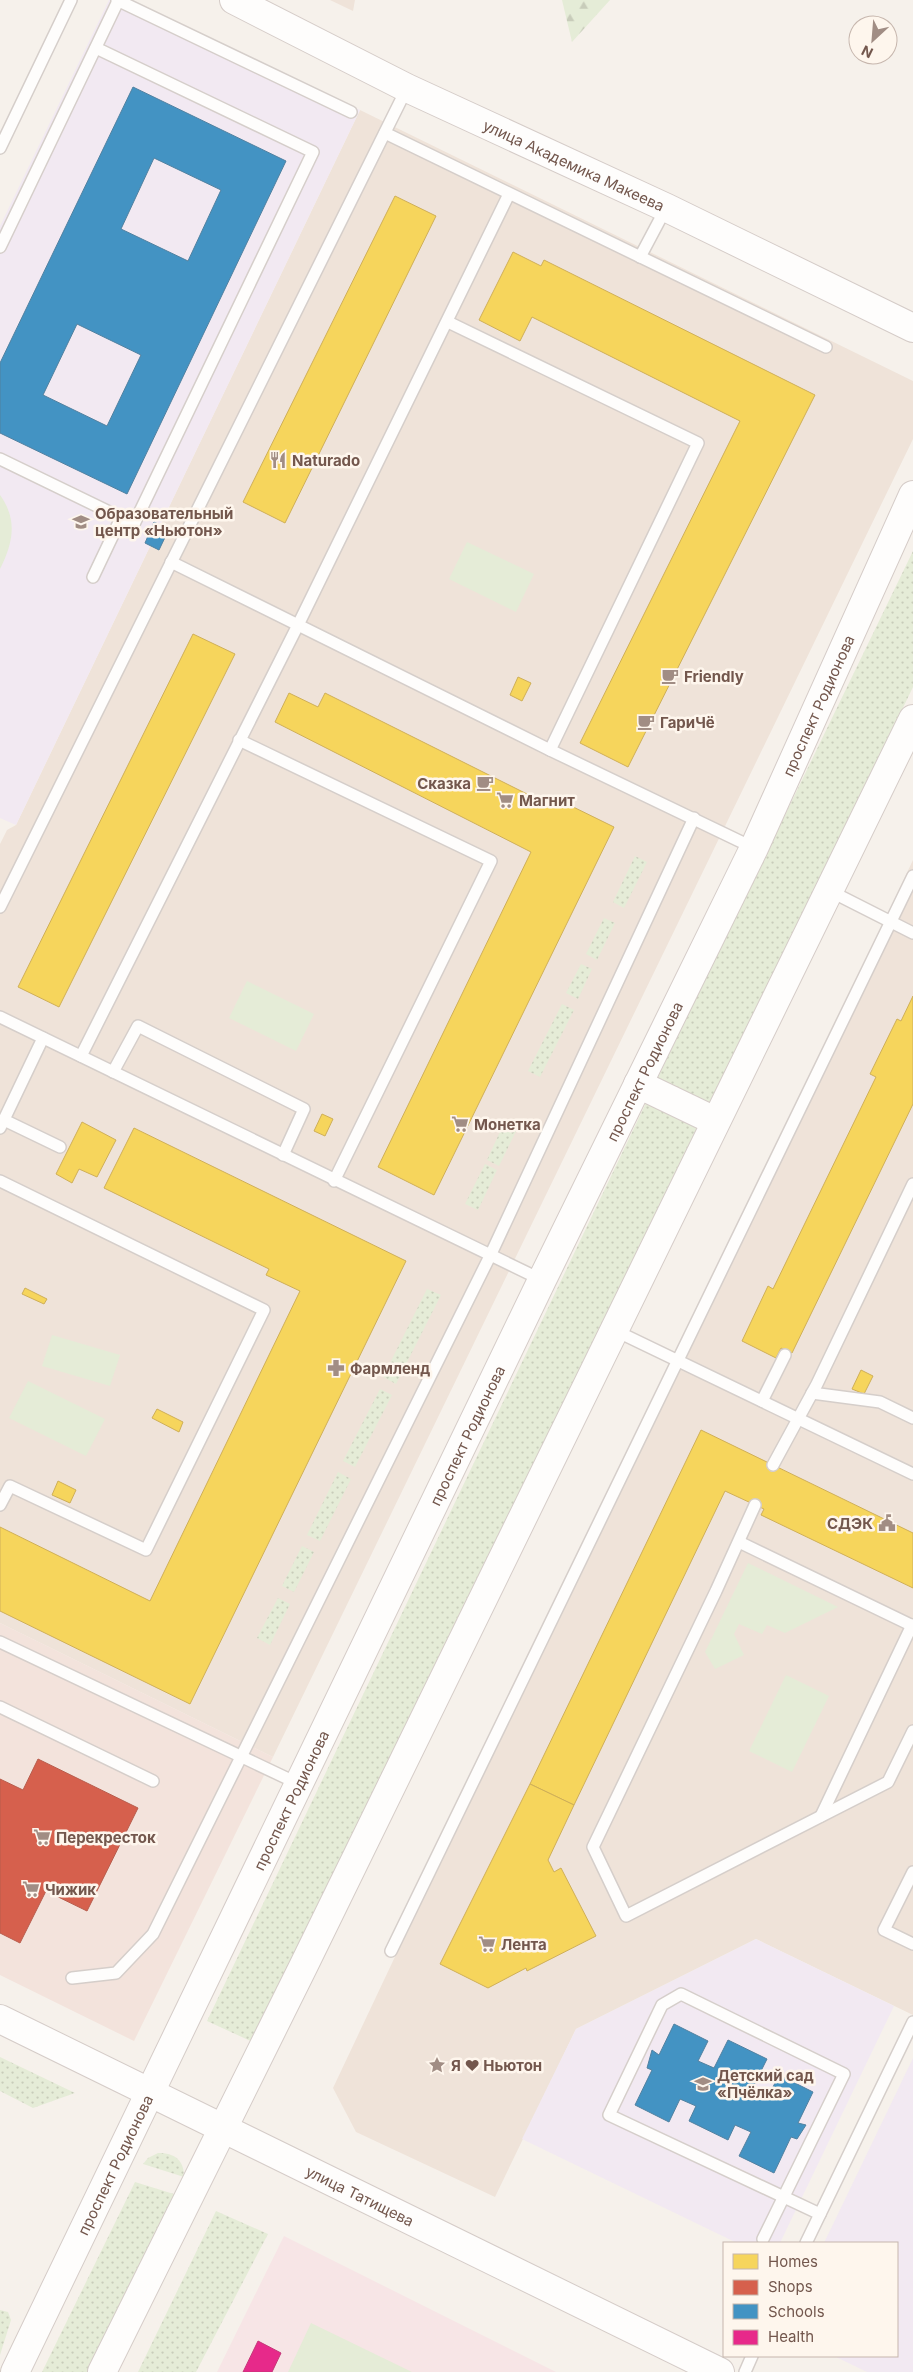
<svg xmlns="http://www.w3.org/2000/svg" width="913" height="2372" font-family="Inter,sans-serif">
  <defs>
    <pattern id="grass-dots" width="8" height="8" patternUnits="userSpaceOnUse" patternTransform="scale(1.25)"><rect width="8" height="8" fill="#e5ecd7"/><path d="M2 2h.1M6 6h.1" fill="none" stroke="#c8ccba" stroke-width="1.8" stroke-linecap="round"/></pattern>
    <pattern id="forest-firs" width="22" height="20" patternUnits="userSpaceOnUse" patternTransform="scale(1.25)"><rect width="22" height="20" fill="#e5ecd7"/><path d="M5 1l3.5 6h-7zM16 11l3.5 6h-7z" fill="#c8ccba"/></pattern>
  </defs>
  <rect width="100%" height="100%" fill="#f6f1eb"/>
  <!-- residential -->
  <g fill="#efe3d9">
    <path d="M330,0h25l-2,11z"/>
    <path d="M360,110l553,271v58l-640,1318 -273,-134v-779l7,-14 9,-5z"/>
    <path d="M913,860v1155l-157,-76 -180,90 -81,168 -139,-65 -23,-44z"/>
  </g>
  <!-- commercial -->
  <path fill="#f3e3dc" d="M0,1623l273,134 -139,284 -134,-66z"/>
  <!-- education -->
  <g fill="#f2e9f2">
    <path d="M109,0h22l229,110 -344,715 -16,-7v-592z"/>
    <path d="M756,1939l138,67 -114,237h-43l-215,-104 54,-110z"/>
    <path d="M913,2058v314h-46l-33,-16h63v-113h-73z"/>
  </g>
  <!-- medical -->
  <path fill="#f7e5e6" d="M284,2236l272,136h-339z"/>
  <!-- grass -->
  <g fill="url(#grass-dots)">
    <path d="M913,551v136l-202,418 -54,-26z"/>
    <path d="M635,856l12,6 -23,46 -11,-6z"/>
    <path d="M604,918l11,5 -18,37 -11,-6z"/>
    <path d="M581,964l11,5 -14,30 -12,-6z"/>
    <path d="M562,1004l12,6 -34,67 -12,-6z"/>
    <path d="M646,1103l53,26 -442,915 -50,-23z"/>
    <path d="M505,1121l13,6 -19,39 -12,-6z"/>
    <path d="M485,1164l12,6 -19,40 -13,-6z"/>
    <path d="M427,1289l14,6 -45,89 -13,-7z"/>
    <path d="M380,1389l12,6 -37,72 -12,-6z"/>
    <path d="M338,1472l13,7 -31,62 -13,-6z"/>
    <path d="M302,1546l12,6 -20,40 -12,-6z"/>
    <path d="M278,1598l12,6 -20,41 -13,-7z"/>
    <path d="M0,2057l75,36 -42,15 -33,-17z"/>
    <path d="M158,2153c17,0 26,7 26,24l-41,-13 5,-6z"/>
    <path d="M135,2182l42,13 -87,177h-48z"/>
    <path d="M216,2211l52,23 -72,138h-58z"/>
    <path d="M0,2310l8,2 3,8 -11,35z"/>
  </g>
  <!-- forest -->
  <path fill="url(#forest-firs)" d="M562,0h48l-38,42z"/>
  <!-- park -->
  <g fill="#e5ecd7">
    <path d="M0,495c18,25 13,48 0,74z"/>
    <path d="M467,542l67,32 -18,38 -67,-33z"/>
    <path d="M247,981l67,33 -18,37 -67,-33z"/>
    <path d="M52,1335l68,20 -10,31 -68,-20z"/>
    <path d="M28,1381l77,38 -19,37 -77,-38z"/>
    <path d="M748,1563l90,44 -53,26 -18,-8 -5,9 -23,-10 -5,10 10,21 -29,14 -10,-17z"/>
    <path d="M786,1675l43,21 -37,76 -43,-21z"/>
    <path d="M311,2323l101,49h-124z"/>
  </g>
  <!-- homes -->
  <g fill="#f6d55c" stroke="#cfaf58">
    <path d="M395,196l41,20 -151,307 -42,-21z"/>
    <path d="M513,252l28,14 3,-6 271,135 -187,372 -48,-24 160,-322 -208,-104 -12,24 -41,-21z"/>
    <path d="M193,634l42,20 -176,353 -41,-20z"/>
    <path d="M518,677l13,6 -9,18 -12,-6z"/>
    <path d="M289,693l29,14 7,-14 230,115 4,-8 55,27 -180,368 -56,-28 153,-315 -256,-130z"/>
    <path d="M913,996v108l-121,249 -11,-5 -5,10 -34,-17 26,-55 5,3 103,-212 -6,-3 27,-55 4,2z"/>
    <path d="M322,1114l11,5 -8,17 -11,-5z"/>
    <path d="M82,1122l34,18 -19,37 -18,-8 -7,14 -16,-9z"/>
    <path d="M134,1128l272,133 -216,443 -190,-93v-84l150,74 150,-310 -34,-16 3,-6 -165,-81z"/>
    <path d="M25,1288l22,11 -3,5 -22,-10z"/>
    <path d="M861,1370l12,6 -9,18 -12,-5z"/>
    <path d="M157,1409l26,13 -4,10 -27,-14z"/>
    <path d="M701,1430l212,103v55l-152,-73 3,-6 -39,-18 -151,314 -44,-21z"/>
    <path d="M58,1481l18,9 -6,13 -18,-8z"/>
    <path d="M530,1784l44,21 -26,55 6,12 7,-4 35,68 -69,35 -1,-3 -38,20 -48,-24z"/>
  </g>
  <!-- shops -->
  <path fill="#d6604d" stroke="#b85d4d" d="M38,1759l100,49 -51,103 -41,-20 -26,52 -20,-10v-154l23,11z"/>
  <!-- schools -->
  <g fill="#4393c3" stroke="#5181a0" fill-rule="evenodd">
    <path d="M133,87l153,74 -159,333 -127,-61v-70zM154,158l67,32 -33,71 -67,-32zM77,324l64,31 -34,71 -64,-31z"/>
    <path d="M154,522l15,7 -10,21 -14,-7z"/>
    <path d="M674,2024l34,17 -10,20 16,7 14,-28 39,19 -14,28 16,8 10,-20 34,17 -15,31 8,2 -9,14 -6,-2 -17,36 -35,-17 12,-24 -16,-7 -7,15 -39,-19 7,-15 -16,-7 -11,23 -34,-17 17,-35 -5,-2 5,-18 7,5z"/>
  </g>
  <!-- health -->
  <path fill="#e7298a" stroke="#c43778" d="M258,2341l23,12 -9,19h-29z"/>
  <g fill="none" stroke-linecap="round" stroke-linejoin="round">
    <!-- lane casing -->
    <g stroke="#d5ceca" stroke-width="14">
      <g id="lane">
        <path d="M117,0l234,112"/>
        <path d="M385,133l441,214"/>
        <path d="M0,148l71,-148"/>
        <path d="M0,247l118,-246"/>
        <path d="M640,257l26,-49"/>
        <path d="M448,322l250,121 -148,307"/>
        <path d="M0,459l134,65 179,-372 -217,-104"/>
        <path d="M171,562l379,188 204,98"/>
        <path d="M93,577l28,-59"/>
        <path d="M239,740l252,121 -157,320"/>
        <path d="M828,890l85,43"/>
        <path d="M0,907l407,-819"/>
        <path d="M0,1017l542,263"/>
        <path d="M81,1056l217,-431 211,-431"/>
        <path d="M113,1072l25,-46 166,83 -21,46"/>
        <path d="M4,1120l56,27"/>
        <path d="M0,1128l43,-90"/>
        <path d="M0,1181l264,129 -118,240 -136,-64 -10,19"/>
        <path d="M614,1330l299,144"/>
        <path d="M812,1393l68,9 33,16"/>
        <path d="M762,1401l23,-46"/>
        <path d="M773,1465l44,-81 96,-200"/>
        <path d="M755,1505l-39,86 -123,256 33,69 262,-134 25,-51"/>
        <path d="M739,1542l174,84"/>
        <path d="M0,1642l299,142"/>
        <path d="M0,1707l153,74"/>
        <path d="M821,1816l91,-191"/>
        <path d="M913,1872l-29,58 29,14"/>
        <path d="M391,1951l522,-1075"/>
        <path d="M72,1978l44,-5 37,-39 337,-678 204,-438"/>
        <path d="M763,2239l81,-165 -163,-80 -19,11 -53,110 211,99"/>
        <path d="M806,2243l107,-221"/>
        <path d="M745,2372l7,-16"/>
      </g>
    </g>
    <!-- secondary casing -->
    <g stroke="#d5ccc8" stroke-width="30">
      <g id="secondary">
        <path id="s1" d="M234,0l173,88 260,120 246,120"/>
        <path d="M638,1084l77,37"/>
        <path id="s2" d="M0,2019l720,353"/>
        <path id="s3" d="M15,2372l527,-1092 212,-432 159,-353"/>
        <path d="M102,2372l201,-405 610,-1248"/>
      </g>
    </g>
    <!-- lane -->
    <use href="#lane" stroke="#fefdfc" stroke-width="11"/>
    <!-- secondary -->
    <use href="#secondary" stroke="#fefdfc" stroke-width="28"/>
  </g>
  <!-- icons -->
  <defs>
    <g id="restaurant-bare" transform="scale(1.35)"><path d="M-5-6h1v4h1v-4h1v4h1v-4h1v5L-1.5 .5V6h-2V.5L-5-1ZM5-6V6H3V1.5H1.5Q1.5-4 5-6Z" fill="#a18d84" stroke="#fef6ed" stroke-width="2.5" paint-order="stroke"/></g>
    <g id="school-bare" transform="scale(1.35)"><path d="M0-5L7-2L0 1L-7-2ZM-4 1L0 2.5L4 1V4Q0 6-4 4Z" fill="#a18d84" stroke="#fef6ed" stroke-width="2.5" paint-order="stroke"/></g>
    <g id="cafe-bare" transform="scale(1.35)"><path d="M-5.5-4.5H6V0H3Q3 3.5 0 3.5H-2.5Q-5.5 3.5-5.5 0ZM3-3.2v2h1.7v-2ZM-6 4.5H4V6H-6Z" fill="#a18d84" stroke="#fef6ed" stroke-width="2.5" paint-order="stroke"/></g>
    <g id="supermarket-bare" transform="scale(1.35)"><path d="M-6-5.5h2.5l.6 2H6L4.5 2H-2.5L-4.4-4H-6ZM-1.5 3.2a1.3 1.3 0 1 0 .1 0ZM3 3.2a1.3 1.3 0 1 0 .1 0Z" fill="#a18d84" stroke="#fef6ed" stroke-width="2.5" paint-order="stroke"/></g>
    <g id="pharmacy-bare" transform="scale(1.35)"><path d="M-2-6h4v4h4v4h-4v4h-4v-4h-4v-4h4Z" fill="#a18d84" stroke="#fef6ed" stroke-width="2.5" paint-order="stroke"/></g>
    <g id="civic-bare" transform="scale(1.35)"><path d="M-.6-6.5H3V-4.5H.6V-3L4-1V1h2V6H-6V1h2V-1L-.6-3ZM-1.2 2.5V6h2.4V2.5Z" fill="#a18d84" stroke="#fef6ed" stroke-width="2.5" paint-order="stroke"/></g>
    <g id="sight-bare" transform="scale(1.35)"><path d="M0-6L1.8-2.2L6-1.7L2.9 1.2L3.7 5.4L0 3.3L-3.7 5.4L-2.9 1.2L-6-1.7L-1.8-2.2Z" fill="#a18d84" stroke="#fef6ed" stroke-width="2.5" paint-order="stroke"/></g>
  </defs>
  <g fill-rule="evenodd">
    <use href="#restaurant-bare" x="278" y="460"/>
    <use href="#school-bare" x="81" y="522"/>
    <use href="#cafe-bare" x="670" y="676"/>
    <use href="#cafe-bare" x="646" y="722"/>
    <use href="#cafe-bare" x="485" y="783"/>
    <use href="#supermarket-bare" x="505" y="800"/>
    <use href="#supermarket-bare" x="460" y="1124"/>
    <use href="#pharmacy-bare" x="336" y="1368"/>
    <use href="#civic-bare" x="887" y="1523"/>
    <use href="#supermarket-bare" x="42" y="1837"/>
    <use href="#supermarket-bare" x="31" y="1889"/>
    <use href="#supermarket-bare" x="487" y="1944"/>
    <use href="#sight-bare" x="437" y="2065"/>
    <use href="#school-bare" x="703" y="2084"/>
  </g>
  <g text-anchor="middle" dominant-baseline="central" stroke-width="5" stroke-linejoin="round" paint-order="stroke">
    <!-- street labels -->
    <g font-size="15" fill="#73574d" stroke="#fef6ed">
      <text stroke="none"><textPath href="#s1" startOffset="378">улица Академика Макеева</textPath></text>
      <text stroke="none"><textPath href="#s3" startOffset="1850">проспект Родионова</textPath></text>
      <text stroke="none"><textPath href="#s3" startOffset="1445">проспект Родионова</textPath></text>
      <text stroke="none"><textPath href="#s3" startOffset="1040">проспект Родионова</textPath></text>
      <text stroke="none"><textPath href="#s3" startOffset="635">проспект Родионова</textPath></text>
      <text stroke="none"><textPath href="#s3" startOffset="230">проспект Родионова</textPath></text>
      <text stroke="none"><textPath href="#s2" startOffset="401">улица Татищева</textPath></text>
    </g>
    <!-- poi labels -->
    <g font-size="15" font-weight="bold" fill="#73574d" stroke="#fef6ed" text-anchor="start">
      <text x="292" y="460">Naturado</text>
      <text x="95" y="513">Образовательный<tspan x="95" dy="17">центр «Ньютон»</tspan></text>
      <text x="684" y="676">Friendly</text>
      <text x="660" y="722">ГариЧё</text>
      <text x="471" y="783" text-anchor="end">Сказка</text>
      <text x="519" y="800">Магнит</text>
      <text x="474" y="1124">Монетка</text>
      <text x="350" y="1368">Фармленд</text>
      <text x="873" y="1523" text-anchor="end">СДЭК</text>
      <text x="56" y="1837">Перекресток</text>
      <text x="45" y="1889">Чижик</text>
      <text x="501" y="1944">Лента</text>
      <text x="451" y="2065">Я ❤ Ньютон</text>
      <text x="717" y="2075">Детский сад<tspan x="717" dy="17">«Пчёлка»</tspan></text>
    </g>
  </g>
  <!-- legend -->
  <rect x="723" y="2242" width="175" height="115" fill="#fef6ed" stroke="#c6b6ad"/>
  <rect x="733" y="2254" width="25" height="15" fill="#f6d55c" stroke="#c6b6ad"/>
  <text x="768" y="2267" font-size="15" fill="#73574d">Homes</text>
  <rect x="733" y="2280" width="25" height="15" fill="#d6604d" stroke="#c6b6ad"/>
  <text x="768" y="2292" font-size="15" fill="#73574d">Shops</text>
  <rect x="733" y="2304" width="25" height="15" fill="#4393c3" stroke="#c6b6ad"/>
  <text x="768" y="2317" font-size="15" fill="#73574d">Schools</text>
  <rect x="733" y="2330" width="25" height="15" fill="#e7298a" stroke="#c6b6ad"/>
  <text x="768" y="2342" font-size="15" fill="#73574d">Health</text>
  <!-- north arrow -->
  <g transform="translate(873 40) rotate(206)"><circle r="24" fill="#fef6ed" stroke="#c6b6ad"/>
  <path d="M0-4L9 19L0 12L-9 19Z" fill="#a18d84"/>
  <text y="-8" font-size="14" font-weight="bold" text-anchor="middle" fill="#73574d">N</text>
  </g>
</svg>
